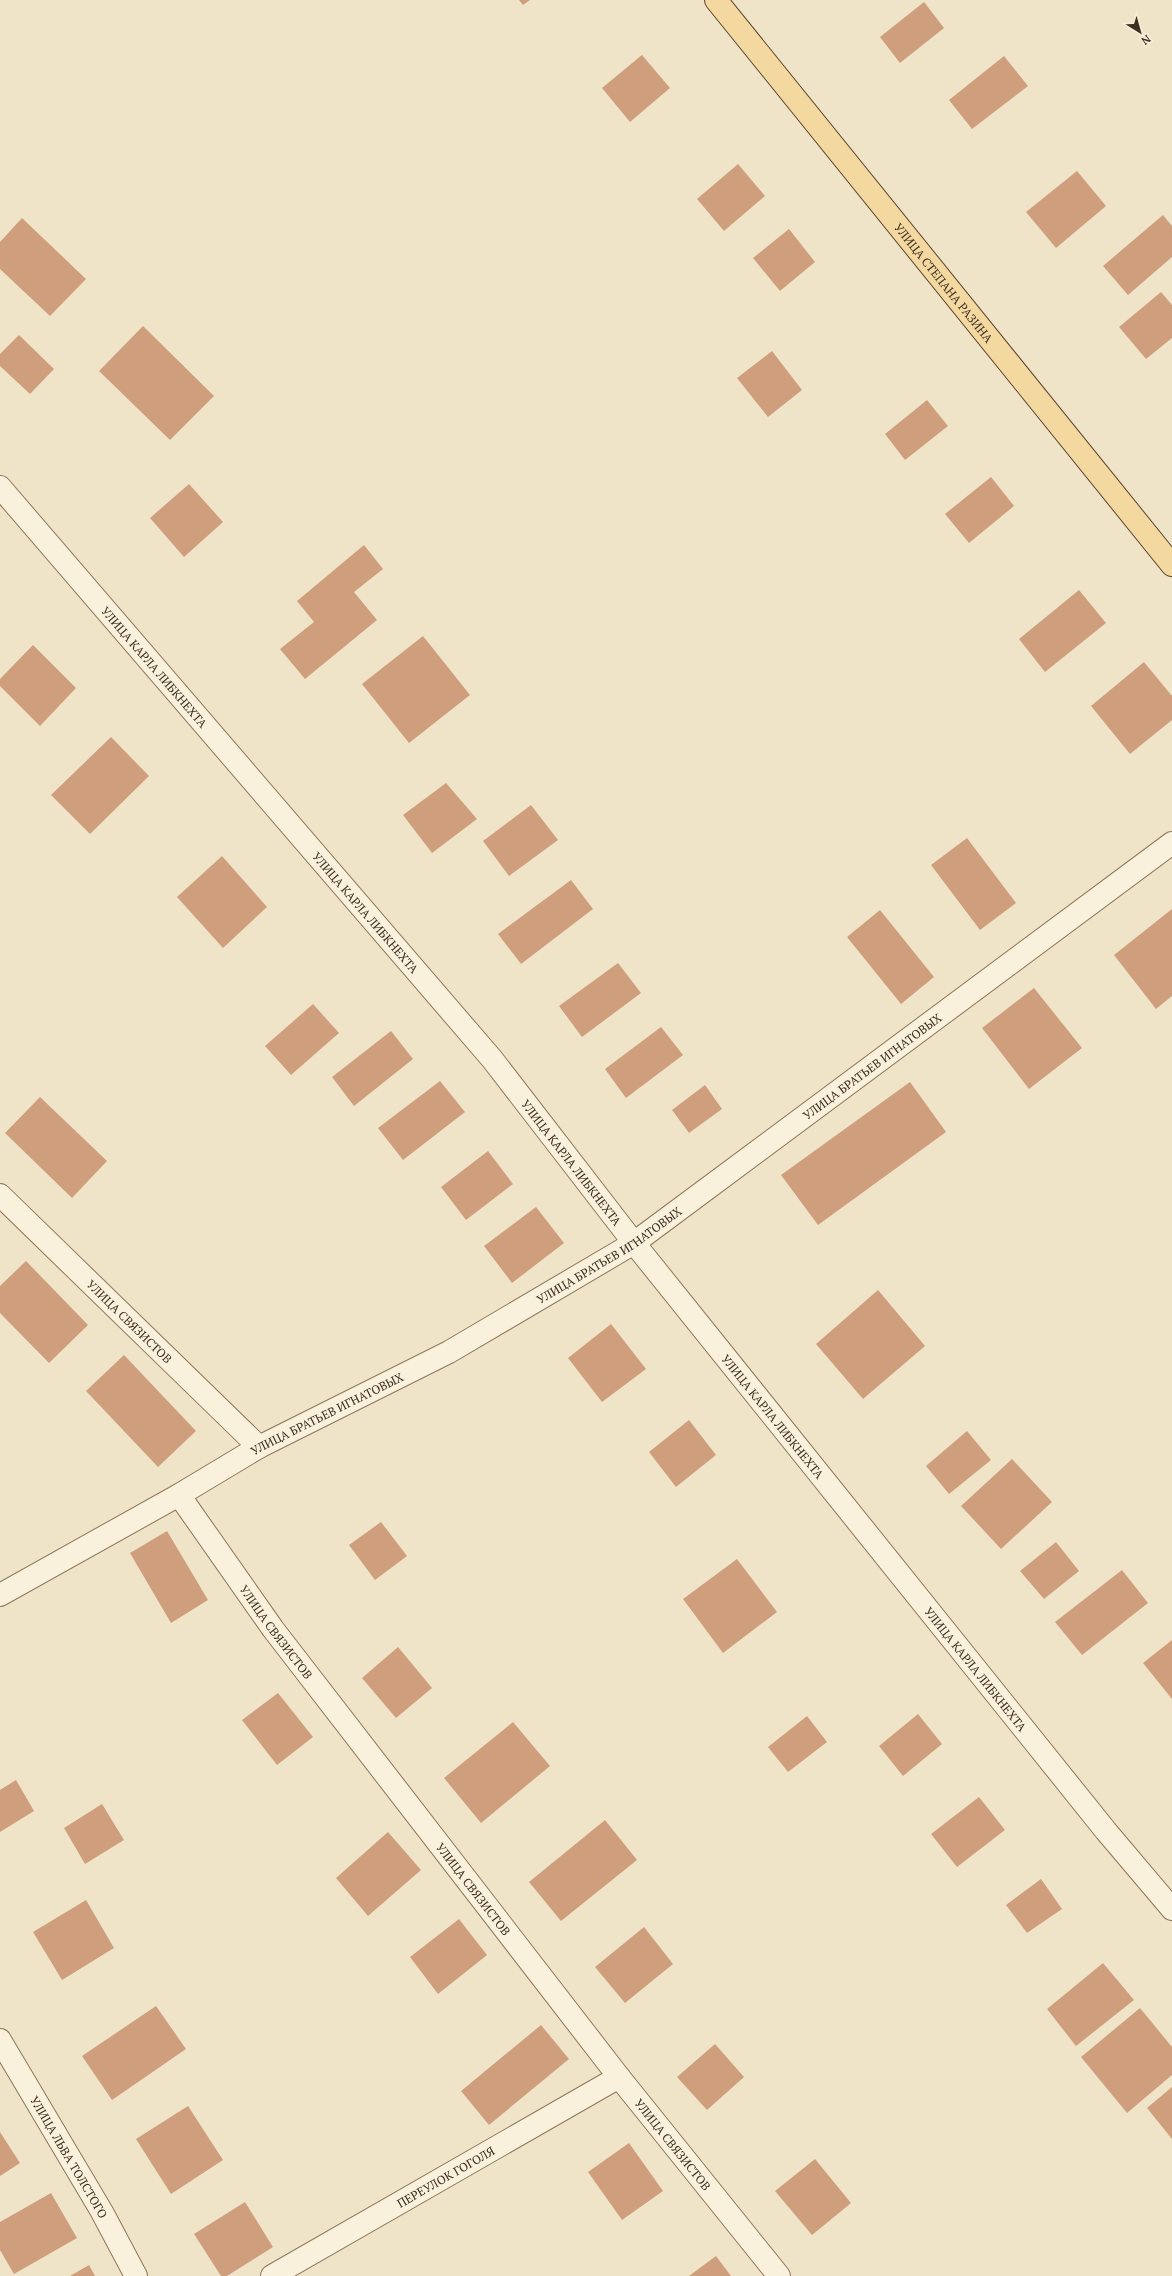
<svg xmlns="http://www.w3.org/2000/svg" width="1172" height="2276" font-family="'PT Serif',serif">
  <rect width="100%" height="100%" fill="#f0e4c8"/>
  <!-- building -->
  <g fill="#cf9f7d">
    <path d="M519,0h11l-7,5z"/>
    <path d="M924,2l20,26 -44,35 -20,-26z"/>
    <path d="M642,55l28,33 -40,34 -28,-34z"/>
    <path d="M1004,56l24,30 -56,43 -23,-29z"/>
    <path d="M738,164l27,32 -41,35 -27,-32z"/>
    <path d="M1077,171l29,35 -50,42 -30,-36z"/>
    <path d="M1163,215l9,11v31l-44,38 -25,-29z"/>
    <path d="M22,218l64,61 -36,37 -50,-47v-27z"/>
    <path d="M789,229l26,33 -35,29 -27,-33z"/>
    <path d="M1161,292l11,13v33l-26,21 -27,-32z"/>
    <path d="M143,326l71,70 -44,44 -71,-69z"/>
    <path d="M19,335l35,34 -24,25 -30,-28v-12z"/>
    <path d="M772,351l30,39 -34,27 -31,-39z"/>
    <path d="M927,400l21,26 -43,34 -20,-26z"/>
    <path d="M991,477l23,29 -45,37 -24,-29z"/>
    <path d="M189,484l34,38 -39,35 -34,-39z"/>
    <path d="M364,545l19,24 -29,23 23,28 -72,59 -25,-30 34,-27 -17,-21z"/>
    <path d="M1079,590l27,33 -61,49 -26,-33z"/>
    <path d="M423,636l47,59 -61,48 -47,-59z"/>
    <path d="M33,645l43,43 -36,38 -40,-40v-7z"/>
    <path d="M1144,662l28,34v24l-42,34 -39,-48z"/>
    <path d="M111,737l38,39 -59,58 -39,-39z"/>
    <path d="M446,783l31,36 -45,34 -29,-38z"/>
    <path d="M531,805l27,35 -49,36 -26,-35z"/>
    <path d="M967,838l49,65 -36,27 -49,-65z"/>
    <path d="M222,856l45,51 -44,41 -46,-51z"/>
    <path d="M571,880l22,29 -72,55 -23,-30z"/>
    <path d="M1172,909v87l-16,13 -42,-54z"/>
    <path d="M880,910l54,67 -33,27 -54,-67z"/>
    <path d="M618,963l23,30 -59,44 -23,-31z"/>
    <path d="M1034,988l48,60 -53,41 -47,-61z"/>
    <path d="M313,1004l26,29 -48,42 -26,-29z"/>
    <path d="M661,1027l22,28 -57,43 -21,-29z"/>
    <path d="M391,1031l22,28 -59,47 -22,-29z"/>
    <path d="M440,1081l25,31 -62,48 -25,-32z"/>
    <path d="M910,1082l36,50 -128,93 -37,-50z"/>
    <path d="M705,1085l17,24 -33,24 -17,-23z"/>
    <path d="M40,1097l67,64 -35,37 -67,-65z"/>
    <path d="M488,1151l25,33 -47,36 -25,-33z"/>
    <path d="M536,1207l28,36 -52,40 -28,-37z"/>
    <path d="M26,1261l62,64 -39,38 -49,-50v-27z"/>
    <path d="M878,1290l47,56 -62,53 -47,-55z"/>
    <path d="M611,1324l35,45 -44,33 -34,-44z"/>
    <path d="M124,1355l72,76 -38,36 -72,-76z"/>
    <path d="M689,1420l27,35 -40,32 -27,-35z"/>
    <path d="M967,1431l24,29 -42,34 -23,-28z"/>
    <path d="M1012,1459l40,43 -51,47 -40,-43z"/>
    <path d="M381,1522l26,34 -32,24 -26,-35z"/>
    <path d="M167,1531l41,69 -37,23 -41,-70z"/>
    <path d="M1056,1542l23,29 -35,28 -24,-28z"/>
    <path d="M737,1559l40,53 -54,41 -40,-54z"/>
    <path d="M1122,1570l26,33 -66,52 -27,-33z"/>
    <path d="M1172,1640v59l-29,-36z"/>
    <path d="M398,1647l34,41 -36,30 -34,-40z"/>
    <path d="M278,1693l35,44 -36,28 -35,-45z"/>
    <path d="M918,1714l24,30 -39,32 -24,-30z"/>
    <path d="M807,1716l20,26 -39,30 -20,-25z"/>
    <path d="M513,1722l37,44 -69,57 -37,-45z"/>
    <path d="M16,1780l18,31 -34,21v-42z"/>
    <path d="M979,1797l26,33 -48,37 -26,-33z"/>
    <path d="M102,1804l22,36 -39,24 -21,-36z"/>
    <path d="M605,1820l32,40 -76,61 -32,-39z"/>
    <path d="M388,1832l33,38 -53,46 -32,-38z"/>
    <path d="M1041,1879l21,30 -35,24 -21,-28z"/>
    <path d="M86,1900l28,48 -52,32 -29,-48z"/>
    <path d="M459,1919l28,36 -49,39 -28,-37z"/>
    <path d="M644,1927l29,37 -48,39 -30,-36z"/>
    <path d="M1103,1963l31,37 -58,46 -29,-37z"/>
    <path d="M156,2006l30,43 -74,51 -30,-44z"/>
    <path d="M1140,2008l32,39v28l-45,38 -46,-56z"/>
    <path d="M541,2025l28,34 -80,66 -28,-34z"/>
    <path d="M715,2044l29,33 -37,33 -30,-33z"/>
    <path d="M1172,2087v52l-25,-31z"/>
    <path d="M188,2106l35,54 -52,34 -35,-55z"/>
    <path d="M0,2132l20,31 -20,13z"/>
    <path d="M629,2143l34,48 -41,29 -34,-48z"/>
    <path d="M815,2159l36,44 -39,32 -37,-44z"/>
    <path d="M51,2193l26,45 -63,36 -14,-24v-28z"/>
    <path d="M245,2202l28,45 -46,29h-6l-27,-42z"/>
    <path d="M716,2256l15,20h-42z"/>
    <path d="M89,2265l6,11h-25z"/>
  </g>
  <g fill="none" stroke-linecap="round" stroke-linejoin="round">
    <!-- minor casing -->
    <g stroke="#8d765c" stroke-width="24">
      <g id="minor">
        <path id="s1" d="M0,487l492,572 142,184 472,588 66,78"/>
        <path id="s2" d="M0,1195l259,252"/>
        <path id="s3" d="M179,1495l94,134 346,448 160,199"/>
        <path id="s4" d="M0,2040l102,172 34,64"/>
        <path id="s5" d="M272,2276l347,-199"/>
      </g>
    </g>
    <!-- tertiary casing -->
    <g stroke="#8d765c" stroke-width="24">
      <g id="tertiary">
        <path id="s6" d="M0,1595l179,-100 80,-48 190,-95 185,-109 538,-400"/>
      </g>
    </g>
    <!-- primary casing -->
    <g stroke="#5b4430" stroke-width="24">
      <g id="primary">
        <path id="s7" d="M716,0l456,565"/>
      </g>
    </g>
    <!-- minor -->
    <use href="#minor" stroke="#faf1dc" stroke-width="22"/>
    <!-- tertiary -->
    <use href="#tertiary" stroke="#faf1dc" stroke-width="22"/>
    <!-- primary -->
    <use href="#primary" stroke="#f3d9a0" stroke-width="22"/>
  </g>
  <g text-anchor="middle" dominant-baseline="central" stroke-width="3.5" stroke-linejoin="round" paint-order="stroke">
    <!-- street labels -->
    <g font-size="12" fill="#3d2e20" stroke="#f7eed8">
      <text stroke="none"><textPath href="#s7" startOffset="363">УЛИЦА СТЕПАНА РАЗИНА</textPath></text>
      <text stroke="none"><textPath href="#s1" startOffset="237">УЛИЦА КАРЛА ЛИБКНЕХТА</textPath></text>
      <text stroke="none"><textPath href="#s1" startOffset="561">УЛИЦА КАРЛА ЛИБКНЕХТА</textPath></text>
      <text stroke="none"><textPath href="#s6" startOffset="1022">УЛИЦА БРАТЬЕВ ИГНАТОВЫХ</textPath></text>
      <text stroke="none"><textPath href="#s1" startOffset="885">УЛИЦА КАРЛА ЛИБКНЕХТА</textPath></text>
      <text stroke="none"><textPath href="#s6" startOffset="698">УЛИЦА БРАТЬЕВ ИГНАТОВЫХ</textPath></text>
      <text stroke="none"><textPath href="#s2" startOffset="181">УЛИЦА СВЯЗИСТОВ</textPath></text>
      <text stroke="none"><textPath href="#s6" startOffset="374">УЛИЦА БРАТЬЕВ ИГНАТОВЫХ</textPath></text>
      <text stroke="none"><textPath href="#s1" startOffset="1209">УЛИЦА КАРЛА ЛИБКНЕХТА</textPath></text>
      <text stroke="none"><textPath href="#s3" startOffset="168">УЛИЦА СВЯЗИСТОВ</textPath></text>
      <text stroke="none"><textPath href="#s1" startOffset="1533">УЛИЦА КАРЛА ЛИБКНЕХТА</textPath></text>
      <text stroke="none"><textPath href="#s3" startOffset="492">УЛИЦА СВЯЗИСТОВ</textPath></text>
      <text stroke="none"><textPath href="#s3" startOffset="816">УЛИЦА СВЯЗИСТОВ</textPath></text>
      <text stroke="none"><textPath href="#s4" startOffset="136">УЛИЦА ЛЬВА ТОЛСТОГО</textPath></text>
      <text stroke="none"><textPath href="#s5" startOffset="200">ПЕРЕУЛОК ГОГОЛЯ</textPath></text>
    </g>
  </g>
  <!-- north arrow -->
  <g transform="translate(1140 32) rotate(143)" stroke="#f7eed8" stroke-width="3" paint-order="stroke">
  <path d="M0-3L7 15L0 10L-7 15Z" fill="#3d2e20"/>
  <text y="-6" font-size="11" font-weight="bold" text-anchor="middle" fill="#3d2e20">N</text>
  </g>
</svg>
